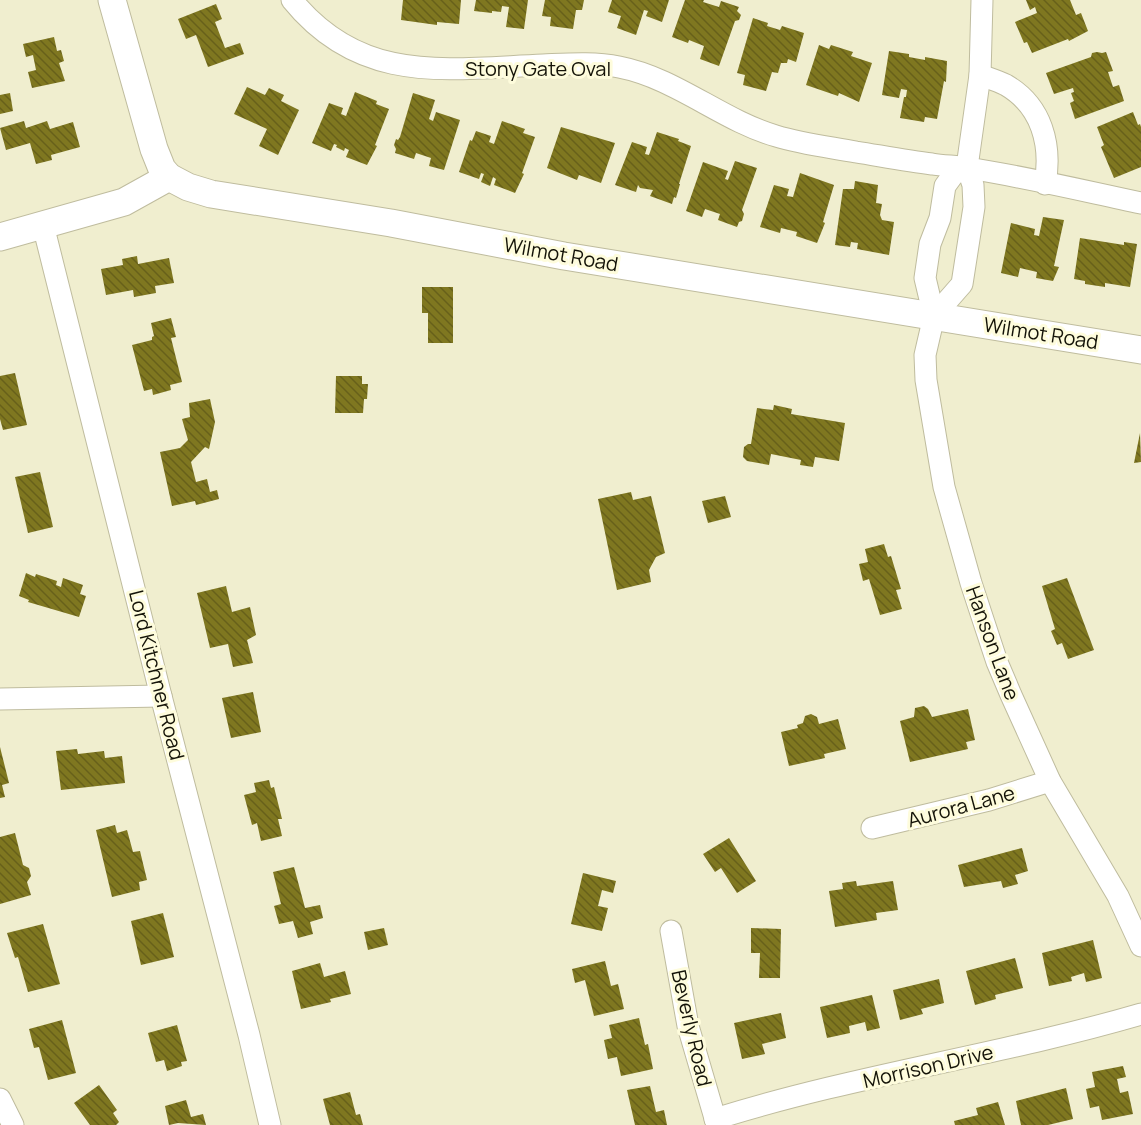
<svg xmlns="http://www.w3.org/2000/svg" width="1141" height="1125" font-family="Manrope,sans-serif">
  <defs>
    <pattern id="building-back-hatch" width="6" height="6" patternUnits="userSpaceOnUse" patternTransform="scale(1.5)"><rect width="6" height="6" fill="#7f7720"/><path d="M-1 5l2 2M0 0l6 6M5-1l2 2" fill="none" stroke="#67601a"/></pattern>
  </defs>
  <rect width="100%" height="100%" fill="#f0eecf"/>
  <!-- building -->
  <g fill="url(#building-back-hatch)">
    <path d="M403,0h58l-2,24 -22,-2v3l-36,-5z"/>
    <path d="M476,0h52l-4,29 -18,-2 3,-20 -7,-1 -1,6 -9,-1v2l-18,-2z"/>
    <path d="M545,0h39l-2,10h-6l-3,19 -23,-3 1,-9 -9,-1z"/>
    <path d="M612,0h57l-7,22 -16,-6 2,-5 -4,-1 -8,25 -19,-7 4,-12 -13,-4z"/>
    <path d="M685,0h19l-1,2 16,5 2,-6 18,6 -2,4 4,4 -2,5 -4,1 -16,45 -19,-7 4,-13 -15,-6 -1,3 -16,-6z"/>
    <path d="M1026,0h44l6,15 5,-2 7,18 -19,10 -1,-2 -36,14 -5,-11 -3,1 -9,-21 22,-9 -2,-6 -5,3z"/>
    <path d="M216,4l6,15 -7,3 10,26 15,-5 4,11 -36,13 -12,-32 -10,4 -8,-20z"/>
    <path d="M753,18l15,5 -1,3 13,4 2,-4 22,7 -8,29 -8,-3 -1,4h-6l-3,10 -6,-1 -6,19 -23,-6 2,-10 -8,-2z"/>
    <path d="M54,37l3,14 4,-1 3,11 -5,2 6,18 -33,7 -4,-16 8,-2 -3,-15 -7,2 -3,-13z"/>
    <path d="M819,45l10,4 2,-4 22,7 -2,4 21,7 -13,39 -20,-9 -1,3 -32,-11z"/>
    <path d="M889,51l20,3v3l16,3v-3l22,4 -1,21 -2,-1 -7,38 -12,-2 -1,5 -24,-4 4,-21h2l1,-7 -6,-1 -2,9 -17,-3z"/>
    <path d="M1097,52l5,1 4,-1 7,19 -5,1 5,15 6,-2 5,16 -49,18 -5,-16 4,-2 -3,-8 3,-1 -1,-4 -19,6 -8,-21 45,-16 1,-4z"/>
    <path d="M247,87l18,8 4,-7 15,7 -3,6 18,9 -21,45 -19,-9 8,-17 -33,-15z"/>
    <path d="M355,92l22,9 -1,3 13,5 -14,36 2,1 -10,19 -21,-8 3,-7 -4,-2 -1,3 -8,-4 1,-2 -3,-1 -3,7 -19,-8 17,-40 14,5 -2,6 5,2z"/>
    <path d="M10,93l3,18 -13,3v-19z"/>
    <path d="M413,93l22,7 -6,19 4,2 3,-9 24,8 -16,50 -15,-4 2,-8 -15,-5 -2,6 -19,-6 1,-4 -2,-4 2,-6 2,1 2,-3z"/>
    <path d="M1133,112l5,13 2,-1 1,3v40l-27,11 -13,-31 3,-2 -7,-18z"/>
    <path d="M24,121l2,7 21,-7 3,8 23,-7 7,25 -29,8 1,5 -16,4 -6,-21 -24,7 -6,-22z"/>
    <path d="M502,121l23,8 -2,4 12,4 -13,36 2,1 -9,19 -21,-8 2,-6 -3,-2 -3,9 -9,-4 3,-8 -3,-1 -2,6 -20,-7 11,-32 2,1 4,-10 15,5 -2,6 5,2z"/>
    <path d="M561,127l54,16 -14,40 -22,-8 -2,5 -30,-12z"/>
    <path d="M657,132l22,7 -1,2 13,5 -12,38h1l-4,14 -2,-1 -2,7 -22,-8 3,-6 -13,-2 -2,-3 -2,7 -21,-7 17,-43 15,5 -2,7 4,1z"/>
    <path d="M735,161l22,7 -15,42 2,4 -2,7 -3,1 -2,5 -19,-7 2,-6 -15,-5 -3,8 -16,-6 17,-49 25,9 -3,8 3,1z"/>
    <path d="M800,173l34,12 -11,37 2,1 -8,20 -21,-7 1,-4 -16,-4 -1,5 -20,-6 14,-42 15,4 -2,7 6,1z"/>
    <path d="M855,181l23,4 -2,18 6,1 -2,11 2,5 12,2 -5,33 -32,-6 1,-6 -7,-1 -1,5 -15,-2 8,-56h11z"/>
    <path d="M1043,217l21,3 -10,46 5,1 -6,14 -17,-3 1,-6 -17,-4 -2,9 -17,-4 10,-50 24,6 -1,6 5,1z"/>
    <path d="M1080,238l44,7v-3l13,2 -7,43 -25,-4v4l-20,-3v-3l-11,-2z"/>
    <path d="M137,256l1,8 31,-6 5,25 -19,3 1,7 -22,4 -1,-7 -27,5 -5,-26 22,-4 -1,-6z"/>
    <path d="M422,287h31v56h-25v-30h-6z"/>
    <path d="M171,318l5,19 -5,1 11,44 -12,3 1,5 -18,5 -1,-6 -8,2 -12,-46 20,-5v-3l2,-1 -3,-13z"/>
    <path d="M15,373l12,52 -24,5 -3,-11v-43z"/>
    <path d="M336,376h26v8h6l-1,15h-3l-1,14h-28z"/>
    <path d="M210,399l5,23 -6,27 -4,-2 -14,15 5,20 11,-3 3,13 7,-2 2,9 -23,6 -1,-4 -23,5 -12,-54 20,-4 8,-8 -6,-21 8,-2 -1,-14z"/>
    <path d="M774,405l18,4 -1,5 54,9 -6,38 -24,-4 -2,10 -13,-2 1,-5 -30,-6 -2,11 -22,-4 -4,-4 1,-10 4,-3h3l6,-36 16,2z"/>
    <path d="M1140,433l1,29 -7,1z"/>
    <path d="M40,472l13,55 -25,6 -13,-56z"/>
    <path d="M631,492l2,8 18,-4 14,57 -9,4 -7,13 2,12 -34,8 -19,-91z"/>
    <path d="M725,496l6,21 -23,6 -6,-22z"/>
    <path d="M884,544l4,13 3,-1 10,33 -5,1 6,19 -22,6 -11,-36 -6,2 -4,-17 9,-2 -3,-13z"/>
    <path d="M26,573l9,4 1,-3 21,7 -1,4 5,2 2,-9 20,7 -3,9 6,2 -7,21 -51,-15 1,-2 -10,-4z"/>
    <path d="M1067,578l27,72 -26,9 -6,-16 -5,2 -6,-14 4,-2 -13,-43z"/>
    <path d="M226,586l6,26 18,-5 6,28 -9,5 6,23 -20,4 -5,-23 -18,4 -13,-55z"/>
    <path d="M253,692l8,40 -30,6 -9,-40z"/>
    <path d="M924,706l4,3 4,8 36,-8 7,31 -9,2 2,7 -58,13 -10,-41 14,-4 1,-9z"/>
    <path d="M811,714l6,3 2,7 19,-5 8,30 -22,5 1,4 -36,8 -8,-34 17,-4 -1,-3 6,-2 2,-7z"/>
    <path d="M0,747l9,36 -7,2 3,12 -5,1z"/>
    <path d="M77,749l1,5 26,-3 1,7 17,-2 3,27 -64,7 -5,-39z"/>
    <path d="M269,780l2,8 3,-1 8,32h-4l4,17 -21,5 -4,-18 -5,2 -8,-30 12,-3 -2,-9z"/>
    <path d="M115,825l2,8 10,-3 6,22 7,-1 7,29 -8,2 1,8 -28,7 -16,-67z"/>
    <path d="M15,833l8,32 6,3 2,8 -4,6 4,13 -31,9v-67z"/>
    <path d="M729,838l27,43 -19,12 -16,-25 -6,4 -12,-18z"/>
    <path d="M1022,848l6,23 -13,4 3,9 -15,4 -2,-7 -37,6 -6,-22z"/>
    <path d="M294,867l11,41 15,-3 3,13 -13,4 3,12 -15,4 -5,-17 -14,3 -5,-18 7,-2 -8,-32z"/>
    <path d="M583,873l33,8 -3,12 -11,-3 -4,16 10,2 -6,23 -31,-7z"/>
    <path d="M856,881l1,5 36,-5 5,29 -22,3 1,7 -42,7 -6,-36 14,-2 -1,-6z"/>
    <path d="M163,913l11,44 -33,8 -10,-44z"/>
    <path d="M43,924l17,60 -32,8 -10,-35 -3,1 -8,-25z"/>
    <path d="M384,928l4,17 -20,5 -4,-18z"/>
    <path d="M751,928l30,1 -1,49h-21l1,-25h-9z"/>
    <path d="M1093,940l9,38 -16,4 -2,-9 -13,4 1,4 -23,5 -7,-33z"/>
    <path d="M1015,958l8,30 -28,7 1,4 -21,6 -9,-34z"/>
    <path d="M605,961l6,25 7,-2 6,25 -30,7 -9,-36 -10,3 -3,-14z"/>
    <path d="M320,963l4,14 21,-6 6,23 -21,5 1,3 -30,7 -9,-38z"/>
    <path d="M939,979l5,24 -23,6 2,5 -23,6 -7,-30z"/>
    <path d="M872,995l8,33 -13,3 -2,-9 -16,4 1,7 -23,5 -7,-31z"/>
    <path d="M781,1013l5,25 -24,6 3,10 -23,5 -8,-36z"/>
    <path d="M639,1018l6,27 3,-1 5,25 -32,7 -4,-19 -9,2 -4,-19 8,-2 -3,-13z"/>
    <path d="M62,1020l14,53 -28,7 -9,-33 -5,1 -5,-19z"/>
    <path d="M177,1025l10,36 -6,1 1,4 -15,5 -3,-11 -8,2 -8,-29z"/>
    <path d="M1123,1066l3,11 -9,2 3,14 8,-2 5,23 -31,6 -3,-14 -9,2 -4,-19 9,-2 -3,-15z"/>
    <path d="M99,1085l18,25 -4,3 6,9 -3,3h-26l-16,-22z"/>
    <path d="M650,1086l6,26 8,-2 3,15h-32l-8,-35z"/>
    <path d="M1066,1088l7,31 -25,6h-27l-5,-24z"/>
    <path d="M350,1092l6,23 4,-1 3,11h-33l-7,-26z"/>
    <path d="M186,1100l5,17 12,-3 3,11 -28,-2 -9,2 -4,-19z"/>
    <path d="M998,1102l7,23h-50l-1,-4 24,-6 -2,-7z"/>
  </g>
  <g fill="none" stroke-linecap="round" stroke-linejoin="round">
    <!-- minor casing -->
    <g stroke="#bfbc9e" stroke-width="23">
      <g id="minor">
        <path d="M292,0c69,85 154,69 251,65 25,-1 51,-3 76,2 57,11 102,53 157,69 26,8 53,11 80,16 25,4 51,9 76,12 12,2 24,2 36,4 58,9 116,23 173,35"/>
        <path d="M980,75c8,3 18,6 26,10 36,21 46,60 39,99"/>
        <path d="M967,167l-14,8 -8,11 -5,32 -10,26 -5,34 9,38 -9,39 1,25 18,107 27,96 26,79 14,33 39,86 68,115 23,50"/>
        <path d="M43,225l118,471 88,339 21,90"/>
        <path d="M934,316l28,-32 12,-77 -1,-22 -6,-18 13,-92 2,-75"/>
        <path d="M0,699l161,-3"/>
        <path d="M872,828l117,-28 61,-19"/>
        <path d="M671,931l17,95 29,99"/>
        <path d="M0,1099l13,26"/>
        <path d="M715,1119c140,-44 286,-64 426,-105"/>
      </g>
    </g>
    <!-- tertiary casing -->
    <g stroke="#bfbc9e" stroke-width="29">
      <g id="tertiary">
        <path d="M112,0l42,149 8,20 7,8 19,10 23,7 180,29 173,33 577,94"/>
        <path d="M0,237l124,-35 45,-25"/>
      </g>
    </g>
    <!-- minor -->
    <use href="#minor" stroke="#fff" stroke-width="21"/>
    <!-- tertiary -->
    <use href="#tertiary" stroke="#fff" stroke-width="27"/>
  </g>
  <g text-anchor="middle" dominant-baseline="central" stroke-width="6" stroke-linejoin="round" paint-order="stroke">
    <!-- street labels -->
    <g font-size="20" fill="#141308" stroke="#fefcdc">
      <text x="538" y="68">Stony Gate Oval</text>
      <text transform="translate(561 254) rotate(10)">Wilmot Road</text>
      <text transform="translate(1041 333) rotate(9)">Wilmot Road</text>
      <text transform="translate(993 643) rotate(70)">Hanson Lane</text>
      <text transform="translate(157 675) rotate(76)">Lord Kitchner Road</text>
      <text transform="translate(961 806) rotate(-15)">Aurora Lane</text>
      <text transform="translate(692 1028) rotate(77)">Beverly Road</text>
      <text transform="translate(928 1066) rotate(-13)">Morrison Drive</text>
    </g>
  </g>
</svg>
